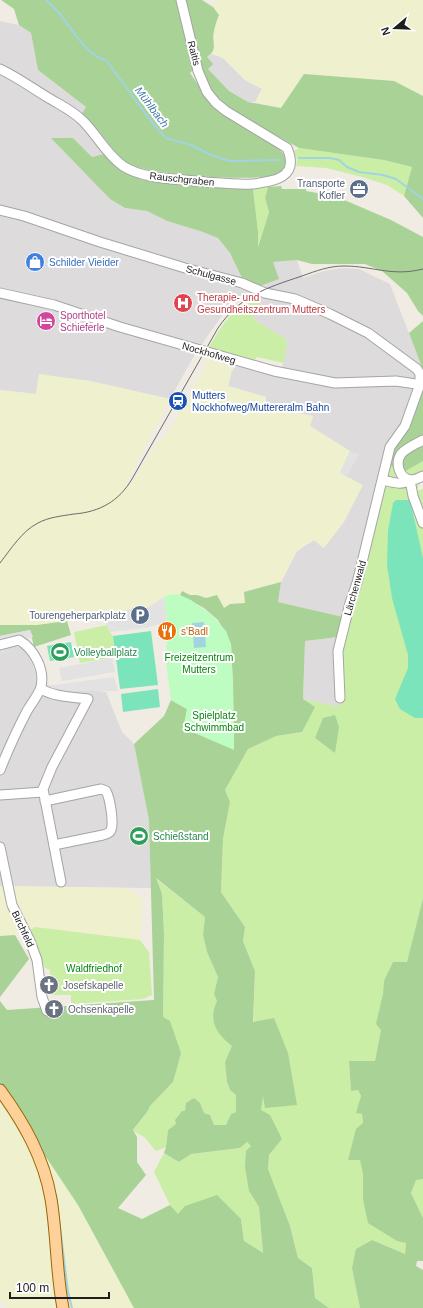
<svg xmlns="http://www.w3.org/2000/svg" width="423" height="1308" font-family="Helvetica,sans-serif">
  <rect width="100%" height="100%" fill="#f0ece4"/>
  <!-- residential -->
  <g fill="#dddbdb">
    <path d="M0,21l19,4 12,8 7,37 48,37 -5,8 23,39 -12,3 -19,-19h-21l58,61 15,9 22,3 20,10 33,10 18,7 12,15 13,27 30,-18 24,-2 6,18 21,-7 18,-3 17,1 31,15 33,86v16l-82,264 -2,57 -36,-8 2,-58 33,-4 5,-20 -65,-15 3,-20 16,-31 17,-11 9,8 17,-75 9,-22 -39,-25 3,-10 -47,-9v-10l-38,-11 4,-15 11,-12 39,10 5,-29 -34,-21 8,-18 -14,-7 -16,13 -10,10 -26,37 -25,45 -80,-18 -51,-6 -3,19 -36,-4z"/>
    <path d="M212,54l11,4 22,22 17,9 -7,13h-7l-19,-11 -9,-9 -12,-13 -1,-12z"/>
    <path d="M14,646l8,2 4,4 6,11 3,9 2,12 69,8 16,40 12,12 15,75 2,69 -151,-2v-234l5,-1v-3z"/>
  </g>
  <!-- farmland -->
  <g fill="#eef0ce">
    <path d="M217,0h206v96l-29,-15 -113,27 -26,-6 7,-13 -17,-9 -22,-22 -11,-4 2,-6 -1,-16 6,-17 -6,-8z"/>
    <path d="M206,358l6,1 20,9 -4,18 38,11v10l47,9 -3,10 40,25 -10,22 23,12 -19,37 -20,26 -10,-8 -17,11 -16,31 -37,10 1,11 -15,1 -7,4 -17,-10 -9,-3h-7l-8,-4 -2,4 -7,-1 -6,2 -27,16 -3,-5 -33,11 -67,7h-37v-235l36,4 3,-20 51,7 80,18 -44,85 4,1 26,-40 14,-15 35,-64z"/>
    <path d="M0,886l127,2 16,11 -3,41 -105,-13 -20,8 -15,1z"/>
    <path d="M0,1088l78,117 56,103h-126l-8,-10z"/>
  </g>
  <!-- grass -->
  <g fill="#cbeea6">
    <path d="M299,148l85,12 28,7 -8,29 -17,-11 -25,-8 -36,-9 -30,-2 1,-6 -3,-9z"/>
    <path d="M268,187l-3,11 4,14 -12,37 1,-18 -5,-42z"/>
    <path d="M251,297l10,4 -8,18 34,21 -3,23 -27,-6 -4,5 -45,-13c13,-23 22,-36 43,-52z"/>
    <path d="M423,461v17l-7,13 7,-2v409l-16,65 -23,19 -3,48 -6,31 -26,1 2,29 7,-1 3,7 -4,16 5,1 1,9 -15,37h12l3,14v25l34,42 9,2 -1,11 -33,-14 -20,28 8,40h-31l-14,-10 -3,-30 -14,-10 -8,-32 -22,-57 1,-14 13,-16 -22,-29 3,-15 -10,-59 2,-65 -12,-31 2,-13 -24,-35 2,-53 7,-37 -5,-12 23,-41 28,-13 26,-4 1,-33 36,8 2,-57 48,-185 15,7z"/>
    <path d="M107,625l3,7 3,4 3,21 -36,6 -6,-31z"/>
    <path d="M155,878l50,39 -2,18 4,17 11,25 -4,17 3,7 5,36 11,9 -8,16 2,20 3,8 6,5v17l-5,2 -5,11h-12l-4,-10 -6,-2 -4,-10 -15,9 -8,12 -9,6 -2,17 -10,4 -12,-14 -11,-6 14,-19 3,-6 23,-24 2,-9 -12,-56 1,-83 -2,-40z"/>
    <path d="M35,927l105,13 9,12 3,43 -9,4 -72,5v-9h-17l-4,-20v-5l-5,-2 -15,-33v-5z"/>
    <path d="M247,1142l4,4 -2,45 10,16 4,47 -19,-13 -3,-22 -63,-5 -8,-9 -16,-33 10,-19 15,9 12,-8 49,-6z"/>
    <path d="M416,1179h7v39l-12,-25z"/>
  </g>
  <!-- forest -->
  <g fill="#a9d296" fill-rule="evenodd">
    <path d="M1,0h201l11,7 6,8c-2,5 -4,10 -5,16 -3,11 5,18 -7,26l6,7 -5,5 21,22 19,11 33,6 23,-34 90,7 29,15v122l-19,-22 8,-29 -28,-7 -85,-12 -70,-39c-17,-14 -22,-26 -28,-46l-11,10 24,34 22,16 35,20 12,10 4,10c-3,5 -4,8 -10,11 -20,9 -131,1 -150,-11 -13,-9 -22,-25 -32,-36 -4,-5 -10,-8 -14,-12l5,-8 -48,-37 -7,-37 -12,-8 -5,-16z"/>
    <path d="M51,138h22l19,19 12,-3 13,13 11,7 14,6 78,8 33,1 5,43v15l11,-35 -4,-14 3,-11 13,-1 1,3h24v2l29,5 56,24 32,17v79l-5,-5 -11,-18 -25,-22 -17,-7h-53l-15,-4 -24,2 6,17 -22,8 -14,-7 -13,-27 -12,-15 -18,-7 -33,-10 -20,-10 -22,-3 -15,-9z"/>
    <path d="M423,321v49l-14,-37z"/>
    <path d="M423,386v75l-19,11 -15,-7 4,-15z"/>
    <path d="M281,582l-3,20 65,15 -5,20 -33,4 -2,58 12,8 -13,25 -26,4 -28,13 -23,41 5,12 -7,37 -2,53 24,35 -2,14 12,30 -2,51 21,-4 14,35 9,52 -32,3 -2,-12 -2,14 9,5 12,24 -13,16 -1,14 22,57 8,32 14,10 3,30 14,10h-195l-56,-103 -78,-117v-87l7,9 147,-10 -5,-180 -15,-76 30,-28 7,-16 16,9 -3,19 50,21 -1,-63 -2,-42 -13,-24 -14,-12 -24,-13 2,-4 8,4h7l9,3 11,-3 7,13 6,-4 15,-1 -1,-11zM156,878l49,39 -2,18 4,17 11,25 -4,17 3,7c-9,20 -1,32 15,45l-7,16 2,20 3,8 6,5v17l-5,2 -5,11h-12l-4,-10 -6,-2 -4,-10 -6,-5 -8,5 -1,8h-3l-7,9 1,4 -8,6 -2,17 -2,6 15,9 12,-8 49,-6 7,-6 4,4 -5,5 -1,16 4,24 10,16 4,46 -19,-12 -3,-22 -24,-24 -32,11 -7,8 -8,-9 -28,14 -24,-11 28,-33 -9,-13v-25l-4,-7 14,-18 3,-6 23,-24 8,-29 -11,-32 -7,-4 1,-83 -2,-40z"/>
    <path d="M67,621l4,14 -37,12 -4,-17 -30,6v-11h37z"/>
    <path d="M335,715l4,12 -4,26 -20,-15 8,-20z"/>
    <path d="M423,898v281l-7,1 -5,13 12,25v43h-6l-1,5 7,4v38h-63l-8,-40 4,-19 16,-9 33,14 1,-11 -9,-2 -29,-18 -5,-24v-25l-3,-14h-12l8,-31 7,-6 -1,-9 -6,-1 5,-17 -3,-6 -7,1 -2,-30h26l6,-31 -5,-6 7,-30 1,-13 9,-19h14z"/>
    <path d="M15,935l14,24 -29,38v-61z"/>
  </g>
  <!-- park -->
  <path fill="#befdc1" d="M177,594l14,6 22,16 13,15 5,13 2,42 1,64 -51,-22 4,-19 -16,-9 -5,-37 1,-40 -3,-26 5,-2z"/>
  <!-- pitch -->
  <g fill="#7ce4ba">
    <path d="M396,500h14l13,58v160h-8l-15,-9 -5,-10 13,-31v-13l-16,-57 -5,-33 1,-34 5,-28z"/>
    <path d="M151,631l7,54 -38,4 -7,-53z"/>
    <path d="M71,642l3,15 -24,4 -3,-15z"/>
    <path d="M158,689l2,18 -37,5 -2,-18z"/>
  </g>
  <!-- parking -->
  <g fill="#e2e2e2">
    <path d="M350,451l9,3 -12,22 -7,-3z"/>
    <path d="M164,597l3,26 -8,1 -13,4 -36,4 -6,-14 33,-11 4,5z"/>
    <path d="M30,630l3,7 -28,11v4h-5v-16z"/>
    <path d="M112,658l3,14 -53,9 -3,-13z"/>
    <path d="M114,677l4,14h-62l-9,-5z"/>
  </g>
  <!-- water -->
  <path fill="#a1d4e1" d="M204,622l2,25 -12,1 -2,-25z"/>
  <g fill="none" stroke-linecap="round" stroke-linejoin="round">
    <!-- stream -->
    <g stroke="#a1d4e1" stroke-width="2">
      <path d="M46,0c4,4 9,9 13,13 14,17 26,41 48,48l43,59 16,18 25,7 18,9 20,7 51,-1"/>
      <path d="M299,158h31l9,2 8,7 12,5 24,3 13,4 27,20"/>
      <path d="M0,1082l3,4"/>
      <path d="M15,1103l23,38"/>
      <path d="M41,1146l2,7"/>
      <path d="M56,1195l12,97 4,16"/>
    </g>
    <!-- minor casing -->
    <g stroke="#a5a5a5" stroke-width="11">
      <g id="minor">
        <path d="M0,69c17,8 32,19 47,28 13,8 25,13 36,24 14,14 23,33 40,45 21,14 59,13 83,16 15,1 31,3 46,2 6,0 12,-2 18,-3 19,-4 25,-15 17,-33l-61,-37 -10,-8 -9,-11 -9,-21 -17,-71"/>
        <path d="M0,210l24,6 76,26 85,26 57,15 23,10 30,6 35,15 38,19 49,36 3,5v10l-15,42 -15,21 -33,136 -7,20 -12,48 2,47"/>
        <path d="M0,293l54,12 66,22 154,44 61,12 61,-2 27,4"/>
        <path d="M423,440c-7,4 -17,8 -22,14 -6,9 -2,25 10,26 4,0 8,-2 12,-4"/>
        <path d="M383,480c9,2 19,6 27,0"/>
        <path d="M410,480l3,16 10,27"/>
        <path d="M0,645l19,-5c15,9 26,29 22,47 -2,7 -10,17 -14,24 -10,19 -19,39 -27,59"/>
        <path d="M41,689c14,8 30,8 47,10l-36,68 -9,22 18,93"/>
        <path d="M0,795l43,-3"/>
        <path d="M45,801l56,-12 5,2c4,7 8,32 5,39 -1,3 -4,4 -8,5l-49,10"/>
        <path d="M0,847l12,58 18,36 7,19 5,37 5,14"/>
      </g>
    </g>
    <!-- major casing -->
    <g stroke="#996300" stroke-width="13">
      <path id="major" d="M0,1090c24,33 44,68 51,109 6,36 5,73 12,109"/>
    </g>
    <!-- minor -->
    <use href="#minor" stroke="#fff" stroke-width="9"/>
    <!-- major -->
    <use href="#major" stroke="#ffd19a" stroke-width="11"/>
    <!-- tram -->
    <path stroke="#6c6c6c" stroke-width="1" d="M0,563c11,-14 22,-32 38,-40 11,-6 24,-7 36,-9 26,-2 45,-13 58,-35l86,-151c22,-32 48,-40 84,-52 14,-5 27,-10 42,-10 29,0 48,11 79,3"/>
  </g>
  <!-- icons -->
  <defs>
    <g id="office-disc" transform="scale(1)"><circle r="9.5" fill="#5c6f8a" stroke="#fff"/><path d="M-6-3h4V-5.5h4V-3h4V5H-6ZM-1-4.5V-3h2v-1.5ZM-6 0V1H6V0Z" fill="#fff"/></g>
    <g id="shop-disc" transform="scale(1)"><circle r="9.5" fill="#3f7fe0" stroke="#fff"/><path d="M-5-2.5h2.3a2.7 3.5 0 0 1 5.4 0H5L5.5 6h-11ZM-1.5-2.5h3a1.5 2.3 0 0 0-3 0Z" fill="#fff"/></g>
    <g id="hospital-disc" transform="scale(1)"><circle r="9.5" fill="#e0444e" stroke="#fff"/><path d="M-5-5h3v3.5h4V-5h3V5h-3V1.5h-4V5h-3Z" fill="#fff"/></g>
    <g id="hotel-disc" transform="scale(1)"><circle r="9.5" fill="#d1479c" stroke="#fff"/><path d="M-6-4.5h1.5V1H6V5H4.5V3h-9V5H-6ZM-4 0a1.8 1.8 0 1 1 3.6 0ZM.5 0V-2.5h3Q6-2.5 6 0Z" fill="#fff"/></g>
    <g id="station-disc" transform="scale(1)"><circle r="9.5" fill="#1a4fb4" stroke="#fff"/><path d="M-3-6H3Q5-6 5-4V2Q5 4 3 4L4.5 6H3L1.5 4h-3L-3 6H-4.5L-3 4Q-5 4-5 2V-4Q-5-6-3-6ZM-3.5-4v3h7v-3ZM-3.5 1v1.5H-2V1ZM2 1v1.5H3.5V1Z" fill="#fff"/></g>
    <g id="parking-disc" transform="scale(1)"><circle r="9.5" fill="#5c6f8a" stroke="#fff"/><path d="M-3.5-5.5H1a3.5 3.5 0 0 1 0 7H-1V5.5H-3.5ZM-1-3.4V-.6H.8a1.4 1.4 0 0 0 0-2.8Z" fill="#fff"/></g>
    <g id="restaurant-disc" transform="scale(1)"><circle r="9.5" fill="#e8710a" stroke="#fff"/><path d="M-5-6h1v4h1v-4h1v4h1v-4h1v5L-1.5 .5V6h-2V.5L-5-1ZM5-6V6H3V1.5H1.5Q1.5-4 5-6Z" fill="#fff"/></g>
    <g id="stadium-disc" transform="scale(1)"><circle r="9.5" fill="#2e9e5b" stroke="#fff"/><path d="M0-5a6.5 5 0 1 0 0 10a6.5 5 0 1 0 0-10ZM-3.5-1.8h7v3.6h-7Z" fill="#fff"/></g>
    <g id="church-disc" transform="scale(1)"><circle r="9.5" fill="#6b7280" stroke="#fff"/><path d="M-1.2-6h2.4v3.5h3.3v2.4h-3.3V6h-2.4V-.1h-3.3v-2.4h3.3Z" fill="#fff"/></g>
  </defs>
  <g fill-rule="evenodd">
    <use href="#office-disc" x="359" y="189"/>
    <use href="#shop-disc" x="35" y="262"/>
    <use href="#hospital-disc" x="183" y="303"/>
    <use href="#hotel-disc" x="46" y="321"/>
    <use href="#station-disc" x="178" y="401"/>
    <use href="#parking-disc" x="140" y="615"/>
    <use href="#restaurant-disc" x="167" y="631"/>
    <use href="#stadium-disc" x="60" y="652"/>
    <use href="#stadium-disc" x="139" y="836"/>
    <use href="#church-disc" x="49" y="985"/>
    <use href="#church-disc" x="54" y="1009"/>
  </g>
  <g text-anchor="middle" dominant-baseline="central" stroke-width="4" stroke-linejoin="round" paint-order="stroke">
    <!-- street labels -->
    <g font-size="10" fill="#1e1e1e" stroke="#fff">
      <text transform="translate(194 53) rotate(76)">Raitis</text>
      <text transform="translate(182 179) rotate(6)">Rauschgraben</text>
      <text transform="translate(211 275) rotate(15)">Schulgasse</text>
      <text transform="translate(209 353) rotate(16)">Nockhofweg</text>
      <text transform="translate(355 588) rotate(-74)">Lärchenwald</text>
      <text transform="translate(23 929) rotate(65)">Birchfeld</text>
    </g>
    <!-- service labels -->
    <g font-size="10" fill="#4e5e75" stroke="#fff" text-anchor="end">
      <text x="345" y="183">Transporte<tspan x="345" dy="12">Kofler</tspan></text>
      <text x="126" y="615">Tourengeherparkplatz</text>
    </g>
    <!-- shop labels -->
    <g font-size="10" fill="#366cbe" stroke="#fff" text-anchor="start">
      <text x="49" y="262">Schilder Vieider</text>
    </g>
    <!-- health labels -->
    <g font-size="10" fill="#be3a42" stroke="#fff" text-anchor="start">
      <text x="197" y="297">Therapie- und<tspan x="197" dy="12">Gesundheitszentrum Mutters</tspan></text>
    </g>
    <!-- hotel labels -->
    <g font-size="10" fill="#b23c85" stroke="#fff" text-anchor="start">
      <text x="60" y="315">Sporthotel<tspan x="60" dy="12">Schieferle</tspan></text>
    </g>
    <!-- transit labels -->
    <g font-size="10" fill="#164399" stroke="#fff" text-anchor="start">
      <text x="192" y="395">Mutters<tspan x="192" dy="12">Nockhofweg/Muttereralm Bahn</tspan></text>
    </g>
    <!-- food labels -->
    <g font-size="10" fill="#c56008" stroke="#fff" text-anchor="start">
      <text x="181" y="631">s'Badl</text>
    </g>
    <!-- leisure labels -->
    <g font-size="10" fill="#27864d" stroke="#fff" text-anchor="start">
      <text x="74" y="652">Volleyballplatz</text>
      <text x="153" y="836">Schießstand</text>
    </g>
    <!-- park labels -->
    <g font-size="10" fill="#04850c" stroke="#fff">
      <text x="199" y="657">Freizeitzentrum<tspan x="199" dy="12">Mutters</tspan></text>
      <text x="214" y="715">Spielplatz<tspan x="214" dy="12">Schwimmbad</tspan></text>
      <text x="94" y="968">Waldfriedhof</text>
    </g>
    <!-- worship labels -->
    <g font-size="10" fill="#5b616d" stroke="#fff" text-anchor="start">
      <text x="63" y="985">Josefskapelle</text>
      <text x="68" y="1009">Ochsenkapelle</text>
    </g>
    <!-- water labels -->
    <g font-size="11" font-style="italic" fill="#417aad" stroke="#fff">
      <text transform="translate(152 107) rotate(53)">Mühlbach</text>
    </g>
  </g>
  <!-- north arrow -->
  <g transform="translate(395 28) rotate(251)" stroke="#ffffff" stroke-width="3" paint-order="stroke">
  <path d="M0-3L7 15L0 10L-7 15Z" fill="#1e1e1e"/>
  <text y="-6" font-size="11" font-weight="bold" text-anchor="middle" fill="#1e1e1e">N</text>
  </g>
  <!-- scale -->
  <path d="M10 1292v6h99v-6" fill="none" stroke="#1e1e1e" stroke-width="2"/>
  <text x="16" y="1292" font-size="12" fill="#1e1e1e" stroke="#ffffff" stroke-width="3" paint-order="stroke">100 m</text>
</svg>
